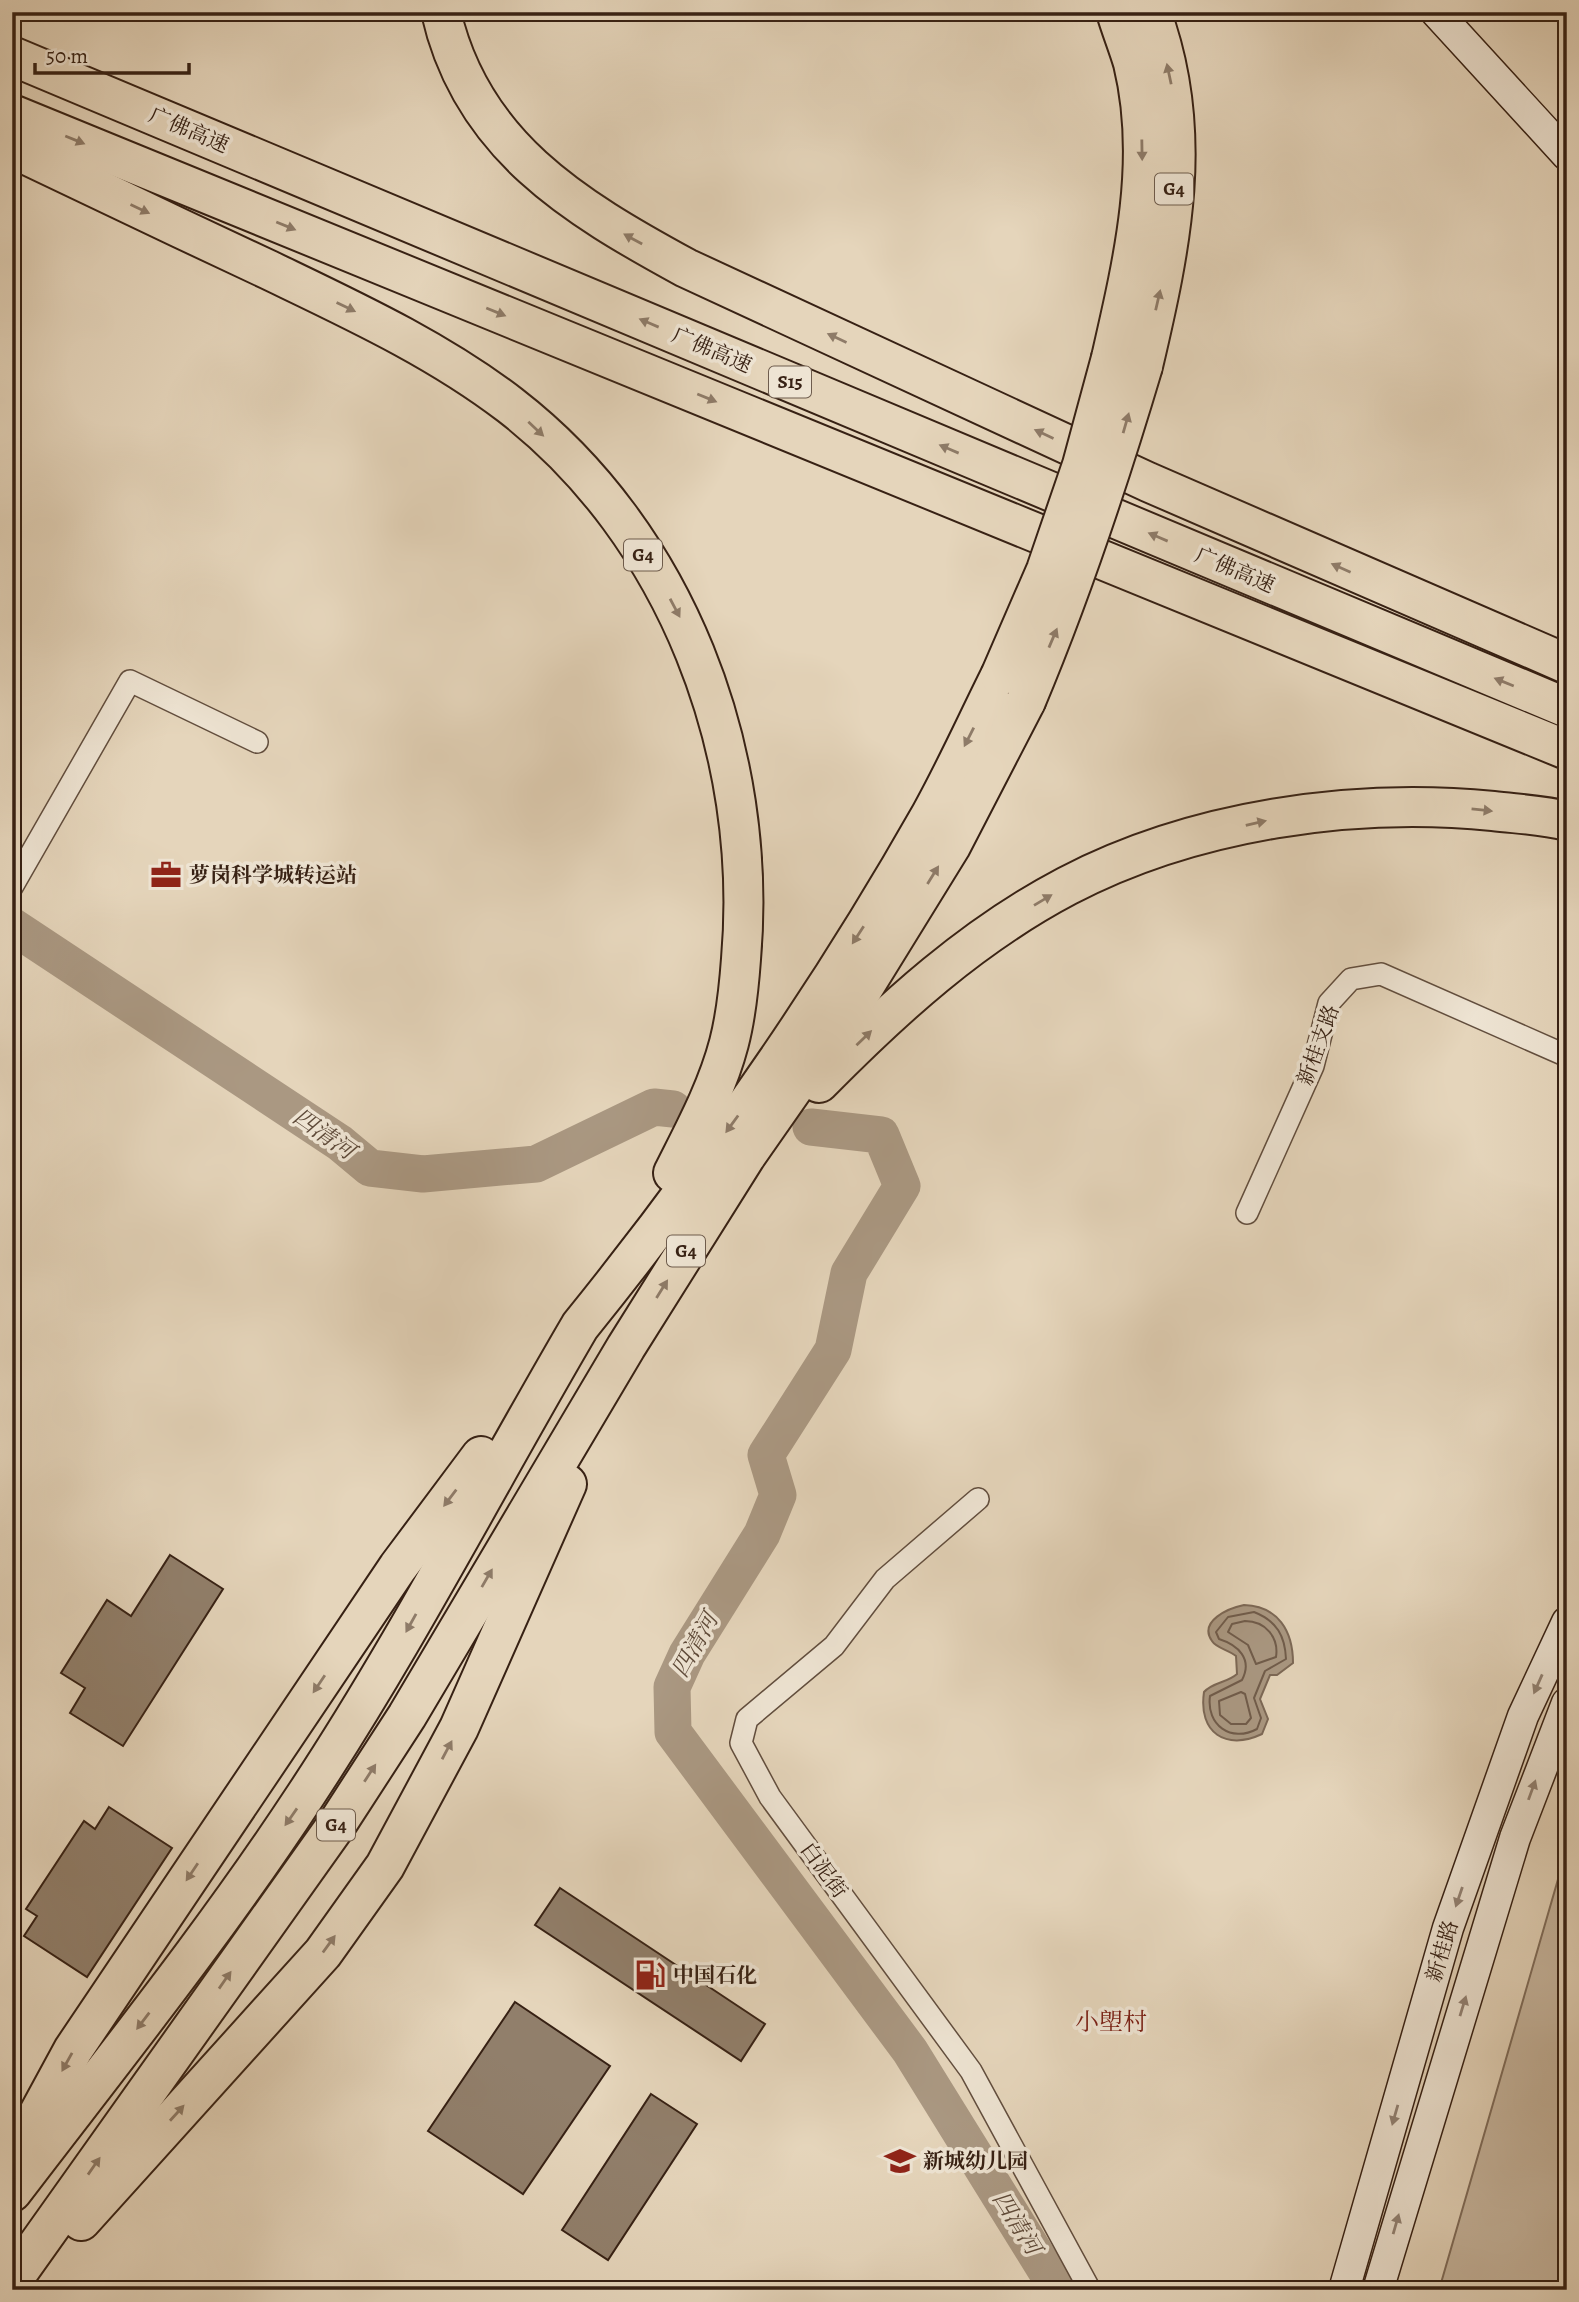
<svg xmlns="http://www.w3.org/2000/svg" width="1579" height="2302" font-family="Alegreya,'Noto Serif SC',serif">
  <rect width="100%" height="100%" fill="#e5d5bb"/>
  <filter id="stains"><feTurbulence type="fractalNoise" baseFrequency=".00286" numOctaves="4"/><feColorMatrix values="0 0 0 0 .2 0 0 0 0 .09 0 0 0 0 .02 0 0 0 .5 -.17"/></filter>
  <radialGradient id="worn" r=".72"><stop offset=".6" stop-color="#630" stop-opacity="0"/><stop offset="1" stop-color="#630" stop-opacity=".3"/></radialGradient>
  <!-- green -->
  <path fill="#c7b69f" stroke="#7f6c5a" stroke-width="2" d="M1559,1876l8,6v408h-128z"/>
  <!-- water -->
  <path fill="#aa9882" stroke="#7c6856" stroke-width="2" d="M1244,1605c34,1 49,26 49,58l-16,12h-7l-10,24 8,20 -6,15c-36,17 -64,-1 -58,-42 9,-10 23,-9 33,-18l-1,-18c-7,-6 -20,-8 -24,-15 -14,-20 17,-33 32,-36z"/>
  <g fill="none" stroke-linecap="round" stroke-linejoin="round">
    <!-- shore -->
    <g stroke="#705c4b" stroke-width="2">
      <path d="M1254,1612c23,9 31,24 32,47l-21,12 -11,27 7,20 -4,11c-26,14 -51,-4 -47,-33l32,-16c11,-21 -4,-35 -23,-41l-3,-7 12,-15z"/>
      <path d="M1245,1621c21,0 34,17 31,36l-20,7 -8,-19 -20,-13 4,-8z"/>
      <path d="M1241,1692l4,2 6,24 -5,6h-15l-11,-9 -1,-14z"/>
    </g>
    <!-- river -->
    <g stroke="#aa9882" stroke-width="37">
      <path d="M12,926l328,217 30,25 53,6 113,-10 118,-57 19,2"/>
      <path d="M811,1127l70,8 21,51 -53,87 -16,77 -67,105 12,40 -16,39 -75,120 -15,33 1,45 237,319 148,239"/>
    </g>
  </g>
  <!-- building -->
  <g fill="#917f6b" stroke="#372114" stroke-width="2">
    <path d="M170,1555l53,34 -100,157 -53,-33 15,-25 -24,-15 46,-73 24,16z"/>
    <path d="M109,1807l63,41 -85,129 -63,-41 13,-20 -11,-7 58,-88 11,8z"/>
    <path d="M560,1888l205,136 -24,37 -206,-136z"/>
    <path d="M515,2002l95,64 -87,128 -95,-63z"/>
    <path d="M651,2094l46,30 -89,136 -46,-30z"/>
  </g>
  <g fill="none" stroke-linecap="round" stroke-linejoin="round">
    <!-- street casing -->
    <g stroke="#624e3e" stroke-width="24">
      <g id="street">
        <path d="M12,887l118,-206 127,61"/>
        <path d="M1247,1213l66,-147 16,-63 22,-24 30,-5 186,82"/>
        <path d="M978,1499l-93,80 -51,67 -87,73 -6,24 29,54 201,274 119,219"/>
      </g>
    </g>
    <!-- secondary casing -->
    <g stroke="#372114" stroke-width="33">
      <g id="secondary">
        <path d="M1436,12l131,143"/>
        <path d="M1344,2290l104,-362 75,-212 44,-94"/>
        <path d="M1378,2290l137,-452 52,-135"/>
      </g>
    </g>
    <!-- highway casing -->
    <g stroke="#372114" stroke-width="42">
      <g id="highway">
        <path d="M441,12c30,133 133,195 245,256l462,214 419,182"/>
        <path d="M12,56l1555,652"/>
        <path d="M12,114l1555,636"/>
        <path d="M12,148c86,41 171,82 257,122 83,40 168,79 241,135 167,129 249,347 231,554 -2,28 -5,57 -12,84 -12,46 -35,88 -56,130"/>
        <path d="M1111,358c22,-96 46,-197 22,-295 -5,-17 -12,-34 -17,-51"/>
        <path d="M1143,366c28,-119 53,-234 8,-354"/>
        <path d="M819,1083c75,-76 153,-147 248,-197 126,-66 286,-89 426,-75 25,3 50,4 74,10"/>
        <path d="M15,2157l58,-107 325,-483 83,-111"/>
        <path d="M12,2192c100,-131 203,-259 293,-396 100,-151 183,-313 275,-470 130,-161 249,-332 351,-512 25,-45 46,-92 69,-138"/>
        <path d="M81,2221l242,-268 62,-87 74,-138 108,-244"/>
        <path d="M12,2281l325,-457 70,-108 219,-369 120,-191 118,-169 87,-141 75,-145"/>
      </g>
    </g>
    <!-- street -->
    <use href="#street" stroke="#eee4d3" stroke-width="21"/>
    <!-- secondary -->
    <use href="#secondary" stroke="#eee4d3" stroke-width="30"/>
    <!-- highway -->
    <use href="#highway" stroke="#e5d5bb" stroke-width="38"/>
    <!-- highway-bridge casing -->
    <g stroke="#372114" stroke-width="42" stroke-linecap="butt">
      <g id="highway-bridge">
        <path d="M1000,676l46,-106 36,-105 29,-107"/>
        <path d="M1026,701c46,-109 83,-221 117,-335"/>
      </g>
    </g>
    <!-- highway-bridge -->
    <use href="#highway-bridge" stroke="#e5d5bb" stroke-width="38"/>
  </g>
  <!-- one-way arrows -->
  <defs><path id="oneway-solid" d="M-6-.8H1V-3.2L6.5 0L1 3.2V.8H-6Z" transform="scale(1.75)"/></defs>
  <g fill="#8e7b68">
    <use href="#oneway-solid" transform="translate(1169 74) rotate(-102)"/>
    <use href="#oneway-solid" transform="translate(75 140) rotate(22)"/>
    <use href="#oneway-solid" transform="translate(1142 150) rotate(89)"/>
    <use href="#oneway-solid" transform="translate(140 209) rotate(25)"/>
    <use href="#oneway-solid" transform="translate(286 226) rotate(22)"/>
    <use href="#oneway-solid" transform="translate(633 239) rotate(-151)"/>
    <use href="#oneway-solid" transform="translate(1158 300) rotate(-77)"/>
    <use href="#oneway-solid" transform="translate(346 307) rotate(26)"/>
    <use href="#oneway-solid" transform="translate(496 312) rotate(22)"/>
    <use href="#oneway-solid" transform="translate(649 323) rotate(-157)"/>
    <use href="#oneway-solid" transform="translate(837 338) rotate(-155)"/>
    <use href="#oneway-solid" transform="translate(707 398) rotate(22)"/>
    <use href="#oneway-solid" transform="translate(1126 423) rotate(-74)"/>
    <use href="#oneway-solid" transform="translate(536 429) rotate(43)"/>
    <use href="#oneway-solid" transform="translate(1044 434) rotate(-155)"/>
    <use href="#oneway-solid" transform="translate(949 449) rotate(-157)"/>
    <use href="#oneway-solid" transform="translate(1158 537) rotate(-157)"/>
    <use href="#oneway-solid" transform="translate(1341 568) rotate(-156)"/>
    <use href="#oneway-solid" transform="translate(675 608) rotate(62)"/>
    <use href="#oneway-solid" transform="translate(1053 638) rotate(-67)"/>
    <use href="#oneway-solid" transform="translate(1504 682) rotate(-158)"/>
    <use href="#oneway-solid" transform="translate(969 737) rotate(117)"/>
    <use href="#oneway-solid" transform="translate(1482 810) rotate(6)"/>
    <use href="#oneway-solid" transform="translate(1256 823) rotate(-13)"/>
    <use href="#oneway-solid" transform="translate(933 875) rotate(-58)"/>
    <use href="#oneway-solid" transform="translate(1043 900) rotate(-31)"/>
    <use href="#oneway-solid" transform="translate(858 935) rotate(123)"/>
    <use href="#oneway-solid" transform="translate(864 1038) rotate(-44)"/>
    <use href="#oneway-solid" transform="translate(732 1124) rotate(126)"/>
    <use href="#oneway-solid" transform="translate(662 1289) rotate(-58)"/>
    <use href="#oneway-solid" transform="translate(450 1498) rotate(127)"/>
    <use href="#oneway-solid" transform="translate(487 1578) rotate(-60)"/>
    <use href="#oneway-solid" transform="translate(411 1623) rotate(119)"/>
    <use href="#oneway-solid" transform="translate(319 1684) rotate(124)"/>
    <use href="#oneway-solid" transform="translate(447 1750) rotate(-62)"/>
    <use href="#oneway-solid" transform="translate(370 1773) rotate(-57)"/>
    <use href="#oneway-solid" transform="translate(291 1817) rotate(125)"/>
    <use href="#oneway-solid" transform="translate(192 1872) rotate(124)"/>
    <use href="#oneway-solid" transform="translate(329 1944) rotate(-54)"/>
    <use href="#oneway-solid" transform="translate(225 1980) rotate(-55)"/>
    <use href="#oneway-solid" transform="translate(143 2021) rotate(127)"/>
    <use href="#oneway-solid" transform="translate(67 2062) rotate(119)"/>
    <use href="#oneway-solid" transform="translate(177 2113) rotate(-48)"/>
    <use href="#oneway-solid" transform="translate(94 2166) rotate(-55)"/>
  </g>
  <g fill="#928274">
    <use href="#oneway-solid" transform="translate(1538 1684) rotate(114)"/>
    <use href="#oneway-solid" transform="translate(1532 1790) rotate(-70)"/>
    <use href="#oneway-solid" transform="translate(1459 1897) rotate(109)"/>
    <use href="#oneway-solid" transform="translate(1463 2006) rotate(-73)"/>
    <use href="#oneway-solid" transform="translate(1395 2115) rotate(106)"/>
    <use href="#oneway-solid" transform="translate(1396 2224) rotate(-74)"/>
  </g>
  <!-- icons -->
  <defs>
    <g id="office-bare" transform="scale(2.415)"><path d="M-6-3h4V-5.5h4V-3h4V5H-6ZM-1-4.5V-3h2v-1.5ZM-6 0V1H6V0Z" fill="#8f2418" stroke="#eee4d3" stroke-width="2.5" paint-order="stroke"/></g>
    <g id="fuel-bare" transform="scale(2.415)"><path d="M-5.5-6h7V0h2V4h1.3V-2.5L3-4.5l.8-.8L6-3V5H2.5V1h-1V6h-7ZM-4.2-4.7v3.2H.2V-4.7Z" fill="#8f2418" stroke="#eee4d3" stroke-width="2.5" paint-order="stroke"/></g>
    <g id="school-bare" transform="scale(2.415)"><path d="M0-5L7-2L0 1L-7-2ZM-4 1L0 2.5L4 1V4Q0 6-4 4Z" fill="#8f2418" stroke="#eee4d3" stroke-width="2.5" paint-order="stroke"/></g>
  </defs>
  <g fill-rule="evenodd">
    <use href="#office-bare" x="166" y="875"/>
    <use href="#fuel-bare" x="650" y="1975"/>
    <use href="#school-bare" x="900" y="2161"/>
  </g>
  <g text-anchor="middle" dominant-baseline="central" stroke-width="7" stroke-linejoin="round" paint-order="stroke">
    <!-- shield labels -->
    <g fill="#eee4d3" stroke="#6e5c4d" stroke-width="2">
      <rect x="1155" y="173.5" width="38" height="31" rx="5"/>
      <rect x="769" y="366.5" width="42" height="31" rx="5"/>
      <rect x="624" y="539.5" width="38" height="31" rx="5"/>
      <rect x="667" y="1235.5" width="38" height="31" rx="5"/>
      <rect x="317" y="1809.5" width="38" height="31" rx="5"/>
    </g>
    <g font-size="19" font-weight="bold" fill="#372114">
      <text x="1174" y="189">G4</text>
      <text x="790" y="382">S15</text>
      <text x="643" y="555">G4</text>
      <text x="686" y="1251">G4</text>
      <text x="336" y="1825">G4</text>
    </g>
    <!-- street labels -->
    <g font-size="21" fill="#372114" stroke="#eee4d3">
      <text transform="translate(189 130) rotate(23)">广佛高速</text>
      <text transform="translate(712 350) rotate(23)">广佛高速</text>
      <text transform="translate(1235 570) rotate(23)">广佛高速</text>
      <text transform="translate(1318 1045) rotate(-70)">新桂支路</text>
      <text transform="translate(824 1870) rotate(54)">白泥街</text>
      <text transform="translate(1442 1951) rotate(-73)">新桂路</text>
    </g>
    <!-- poi labels -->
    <g font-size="21" font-weight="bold" fill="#372114" stroke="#eee4d3" text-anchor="start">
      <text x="189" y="875">萝岗科学城转运站</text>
      <text x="673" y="1975">中国石化</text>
      <text x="923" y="2161">新城幼儿园</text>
    </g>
    <!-- water labels -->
    <g font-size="23" font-style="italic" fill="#5f4b3a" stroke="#eee4d3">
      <text transform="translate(324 1134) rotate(35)">四清河</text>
      <text transform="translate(695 1645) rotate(-61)">四清河</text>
      <text transform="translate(1017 2223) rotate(58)">四清河</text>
    </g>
    <!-- quarter labels -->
    <g font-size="24" fill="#7a1f14" stroke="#eee4d3">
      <text x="1111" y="2022">小塱村</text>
    </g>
  </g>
  <!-- margin -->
  <rect width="1579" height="2302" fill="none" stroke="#e5d5bb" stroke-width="42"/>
  <rect x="14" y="14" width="1551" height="2274" fill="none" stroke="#372114" stroke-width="3.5"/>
  <rect x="21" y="21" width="1537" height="2260" fill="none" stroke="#372114" stroke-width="2"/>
  <!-- scale -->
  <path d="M35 63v10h154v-10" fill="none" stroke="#372114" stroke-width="3.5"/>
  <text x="46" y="63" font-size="21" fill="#372114" stroke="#eee4d3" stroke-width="5" paint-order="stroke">50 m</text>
  <rect width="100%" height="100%" filter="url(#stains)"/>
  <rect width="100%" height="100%" fill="url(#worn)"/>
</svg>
